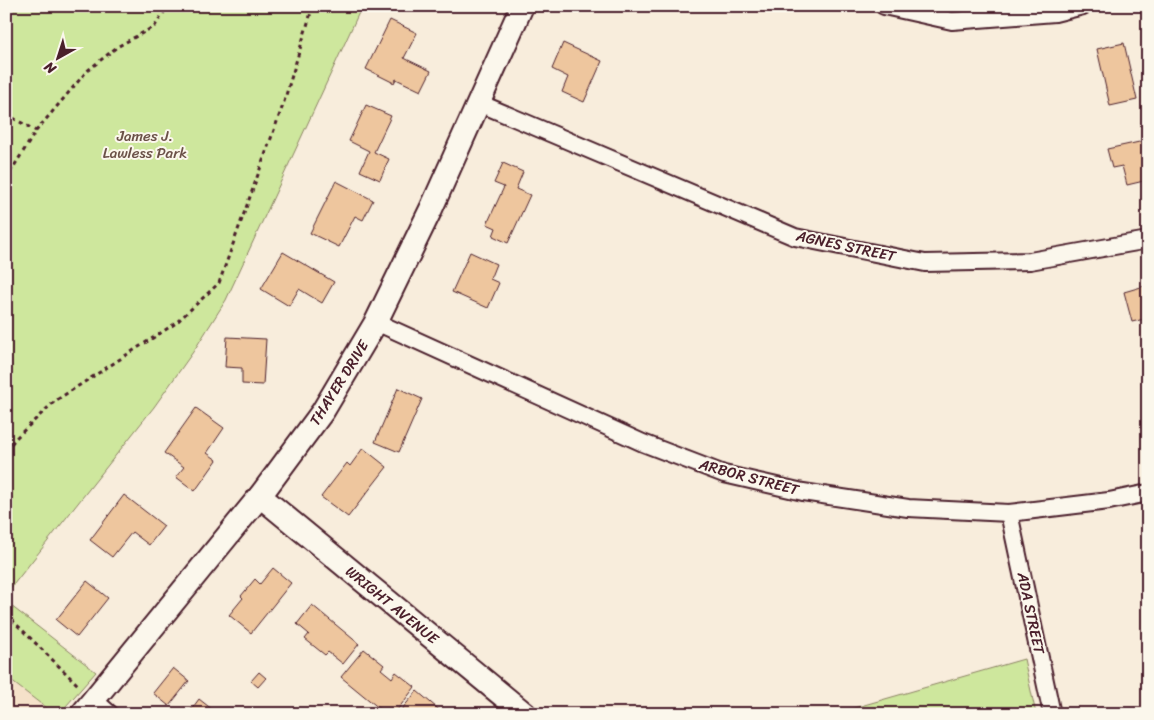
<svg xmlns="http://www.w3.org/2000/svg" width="1154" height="720" font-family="Sriracha,sans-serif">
  <rect width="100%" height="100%" fill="#f8eddc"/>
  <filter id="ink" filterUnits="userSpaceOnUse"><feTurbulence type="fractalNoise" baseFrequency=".02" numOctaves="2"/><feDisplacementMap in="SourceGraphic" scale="10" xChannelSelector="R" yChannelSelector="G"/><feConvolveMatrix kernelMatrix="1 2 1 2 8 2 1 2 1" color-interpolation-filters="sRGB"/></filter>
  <g filter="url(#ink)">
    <!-- built -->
    <path fill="#f5e1c9" d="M6,677l48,37h-48z"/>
    <!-- green -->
    <g fill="#cee79d" stroke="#8c8364">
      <path d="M6,6h356l-136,294 -33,52 -39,55 -148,187z"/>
      <path d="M6,602l90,70 -37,42h-5l-48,-37z"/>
      <path d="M1024,659l12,55h-203z"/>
    </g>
    <!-- building -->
    <g fill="#eec69e" stroke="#4a1f2b">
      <path d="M390,20l27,13 -13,25 27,13 -10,20 -25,-12 -2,4 -28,-14z"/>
      <path d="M563,43l39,18 -18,41 -22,-10 6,-15 -16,-8z"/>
      <path d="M1124,43l13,57 -27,6 -13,-57z"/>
      <path d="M366,105l25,11 -17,36 15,7 -9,21 -20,-9 9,-20 -20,-10z"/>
      <path d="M1144,141l4,18v21l-21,5 -5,-19 -10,2 -5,-19z"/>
      <path d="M503,163l20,9 -7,17 14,6 -22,48 -15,-7 3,-8 -9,-4 17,-37 -10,-4z"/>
      <path d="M336,181l37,19 -10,20 -8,-4 -16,31 -29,-14z"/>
      <path d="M283,252l51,30 -12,21 -23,-14 -10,17 -28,-17z"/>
      <path d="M470,252l26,12 -6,15 9,4 -11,25 -36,-16z"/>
      <path d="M1148,285v33l-16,4 -8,-30z"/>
      <path d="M227,337l39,2 -3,46 -21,-1v-16l-17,-1z"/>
      <path d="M398,388l24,11 -23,53 -24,-10z"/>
      <path d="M196,408l28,20 -17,25 10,7 -22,31 -19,-14 8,-10 -20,-14z"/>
      <path d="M363,448l24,19 -39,50 -27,-20 26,-34 3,3z"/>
      <path d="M124,495l40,31 -15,19 -17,-13 -20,25 -22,-17z"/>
      <path d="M273,568l18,15 -40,50 -22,-18 14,-17 -2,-2 14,-17 5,5z"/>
      <path d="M87,581l21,17 -31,39 -21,-17z"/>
      <path d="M312,605l47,39 -16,20 -15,-12 -3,3 -20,-16 4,-5 -12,-10z"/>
      <path d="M364,649l20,16 -3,4 11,9 4,-6 19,15 -21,27h-8l-45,-37z"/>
      <path d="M173,668l16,13 -20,25 -16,-13z"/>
      <path d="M259,672l7,6 -8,9 -7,-6z"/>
      <path d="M417,691l27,23h-39l-4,-4z"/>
      <path d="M199,699l19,15h-30z"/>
    </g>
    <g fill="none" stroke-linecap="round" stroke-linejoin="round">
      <!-- street casing -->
      <g stroke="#4a1f2b" stroke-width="20">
        <g id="street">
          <path d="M884,6l68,15 103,-8 28,-7"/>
          <path d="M479,103l316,134 130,26 105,-2 118,-21"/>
          <path d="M376,322l267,121 81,31 79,18 105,16 101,5 100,-12 39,-8"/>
          <path d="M1009,513l43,201"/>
          <path d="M94,700l16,14"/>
        </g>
      </g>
      <!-- secondary casing -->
      <g stroke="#4a1f2b" stroke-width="26">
        <g id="secondary">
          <path d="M260,496l265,218"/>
          <path d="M82,714l178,-218 63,-85 53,-89 55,-113 91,-203"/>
        </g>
      </g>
      <!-- path -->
      <g stroke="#4a1f2b" stroke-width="3" stroke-dasharray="4 4" stroke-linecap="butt">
        <path d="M6,114l30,17"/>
        <path d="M6,179l30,-48 51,-60 30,-24 38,-21 13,-20"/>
        <path d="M6,450l11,-13 38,-36 121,-78 43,-40 64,-178 30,-99"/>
        <path d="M6,614l73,72"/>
      </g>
      <!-- street -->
      <use href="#street" stroke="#fbf7ec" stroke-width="16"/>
      <!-- secondary -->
      <use href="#secondary" stroke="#fbf7ec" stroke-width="22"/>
    </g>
  </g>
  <g text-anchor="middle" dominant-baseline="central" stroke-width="4" stroke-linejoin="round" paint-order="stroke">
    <!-- park labels -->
    <g font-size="15" fill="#6b5148" stroke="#fbf7ec">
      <text x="145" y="136">James J.<tspan x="145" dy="17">Lawless Park</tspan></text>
    </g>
    <!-- street labels -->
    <g font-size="15" fill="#4a1f2b" stroke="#fbf7ec">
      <text transform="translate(846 246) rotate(12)">AGNES STREET</text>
      <text transform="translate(339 383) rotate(-58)">THAYER DRIVE</text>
      <text transform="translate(749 477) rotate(15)">ARBOR STREET</text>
      <text transform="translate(392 605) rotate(39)">WRIGHT AVENUE</text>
      <text transform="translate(1031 613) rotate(78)">ADA STREET</text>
    </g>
  </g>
  <!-- margin -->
  <rect width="1154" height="720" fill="none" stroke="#fbf7ec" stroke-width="25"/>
  <rect x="12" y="12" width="1129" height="695" fill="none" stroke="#4a1f2b" stroke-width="2" filter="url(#ink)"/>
  <!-- north arrow -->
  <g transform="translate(58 58) rotate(219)" stroke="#fbf7ec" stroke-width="4" paint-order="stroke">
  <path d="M0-4L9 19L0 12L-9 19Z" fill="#4a1f2b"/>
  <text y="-8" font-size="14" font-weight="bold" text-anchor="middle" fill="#4a1f2b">N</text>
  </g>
</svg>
